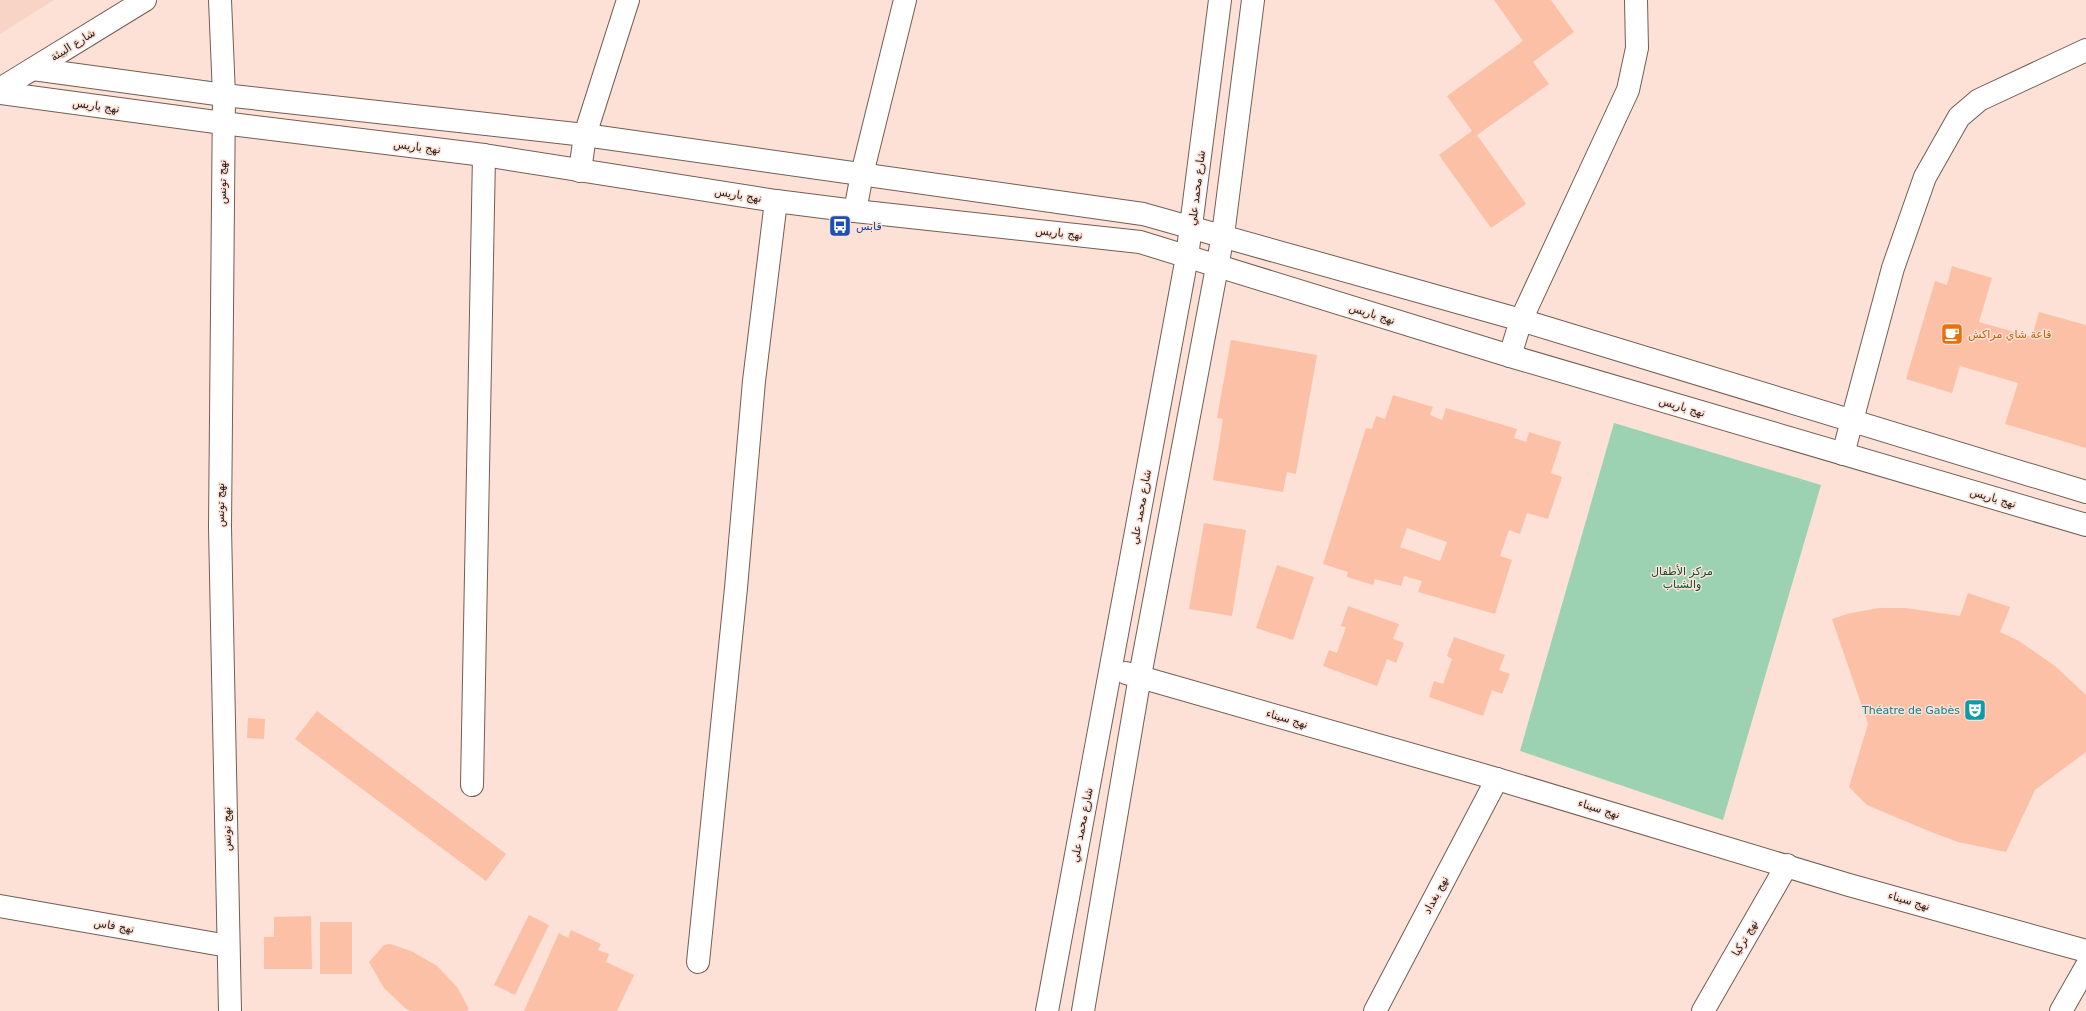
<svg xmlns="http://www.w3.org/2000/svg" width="2086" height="1011" font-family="'DejaVu Sans',Cairo,sans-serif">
  <rect width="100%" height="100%" fill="#fde1d6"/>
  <!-- built -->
  <path fill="#f7d4c5" d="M0,0h54l-54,34z"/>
  <!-- green -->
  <path fill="#9cd1b1" d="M1614,423l207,62 -98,335 -203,-69z"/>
  <!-- building -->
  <g fill="#fcc0a6" fill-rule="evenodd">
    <path d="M1494,0h57l23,32 -41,30 16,22 -72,51 49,69 -35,24 -52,-73 33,-24 -25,-35 76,-55z"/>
    <path d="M1952,266l40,12 -13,44 53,15 7,-25 47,13v123l-81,-24 13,-41 -58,-17 -8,27 -46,-14 29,-98 12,4z"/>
    <path d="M1231,340l86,15 -21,119 -9,-2 -4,20 -70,-12 10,-61 -6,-1z"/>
    <path d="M1393,395l40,12 -3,8 12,5 4,-12 71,21 -3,9 12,4 3,-10 32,10 -10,31 11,4 -14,42 -21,-6 -7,21 -11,-4 -9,26 12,4 -17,54 -77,-22 4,-11 -18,-5 -3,10 -26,-7 -2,6 -26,-8 1,-5 -25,-8 43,-136 6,1 4,-13 9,3zM1407,528l40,14 -7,19 -40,-14z"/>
    <path d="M1204,523l42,7 -14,86 -43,-7z"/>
    <path d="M1277,565l37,12 -21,63 -37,-12z"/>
    <path d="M1968,593l42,14 -10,25 19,9 36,25 31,29v57l-51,38 -29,62 -48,-10 -27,-10 -64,-27 -18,-18 19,-63 -36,-105 19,-6 28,-5h27l54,8z"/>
    <path d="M1348,606l51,18 -6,15 11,4 -8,20 -9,-4 -10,27 -54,-20 6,-16 8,3 9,-26 -5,-1z"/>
    <path d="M1454,637l51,18 -6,15 11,4 -8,20 -10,-4 -9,26 -54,-19 5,-16 9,3 9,-25 -5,-3z"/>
    <path d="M317,711l189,143 -20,27 -191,-142z"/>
    <path d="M248,718l17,1 -1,20 -17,-1z"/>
    <path d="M529,915l20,10 -34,70 -21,-10z"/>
    <path d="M311,916l1,53h-48v-32h10v-20z"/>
    <rect x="320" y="922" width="32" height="52"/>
    <path d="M571,930l30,14 -3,6 11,4 -3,8 28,13 -17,36h-93l35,-78 9,5z"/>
    <path d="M390,944l21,7 26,15 20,21 12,22 -2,2h-57l-5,-3 -21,-20 -15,-26 15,-17z"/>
  </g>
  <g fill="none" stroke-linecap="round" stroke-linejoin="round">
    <!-- minor casing -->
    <g stroke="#745d53" stroke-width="24">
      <g id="minor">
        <path d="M220,0l4,95 -4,432 10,484"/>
        <path d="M33,69l191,26 361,40 558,79 378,106 565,172"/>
        <path d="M0,89l145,-89"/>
        <path d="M0,93l223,30 261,32 292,46 79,10 285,31 370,114 576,169"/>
        <path d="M580,171l5,-36 43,-135"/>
        <path d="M855,211l7,-37 43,-174"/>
        <path d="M1510,356l11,-36 107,-230 9,-42 -1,-48"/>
        <path d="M1843,454l50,-186 32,-91 34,-60 20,-17 107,-50"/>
        <path d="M1126,673l371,106 352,106 237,66"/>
        <path d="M472,785l12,-630"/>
        <path d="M0,906l228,40"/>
        <path d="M698,962l38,-374 18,-207 22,-180"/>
        <path d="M1047,1011l140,-754 33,-257"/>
        <path d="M1083,1011l57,-335 83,-441 30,-235"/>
        <path d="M1375,1011l122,-232"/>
        <path d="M1703,1011l84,-146"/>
        <path d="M2061,1011l25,-44"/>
      </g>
    </g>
    <!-- minor -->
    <use href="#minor" stroke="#fff" stroke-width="22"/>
  </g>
  <!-- icons -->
  <defs>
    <g id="bus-square" transform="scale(1.15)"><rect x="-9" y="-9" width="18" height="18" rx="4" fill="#1a4fb4" stroke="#fde1d6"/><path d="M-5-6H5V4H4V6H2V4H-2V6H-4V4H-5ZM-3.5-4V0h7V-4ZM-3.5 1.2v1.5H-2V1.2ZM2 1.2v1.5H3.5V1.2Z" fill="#fff"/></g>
    <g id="cafe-square" transform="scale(1.15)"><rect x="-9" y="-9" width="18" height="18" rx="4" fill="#e8710a" stroke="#fde1d6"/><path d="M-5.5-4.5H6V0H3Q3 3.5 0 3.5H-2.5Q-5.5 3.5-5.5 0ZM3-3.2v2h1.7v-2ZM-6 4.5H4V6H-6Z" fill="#fff"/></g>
    <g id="theatre-square" transform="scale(1.15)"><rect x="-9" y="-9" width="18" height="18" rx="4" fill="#0f9aa8" stroke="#fde1d6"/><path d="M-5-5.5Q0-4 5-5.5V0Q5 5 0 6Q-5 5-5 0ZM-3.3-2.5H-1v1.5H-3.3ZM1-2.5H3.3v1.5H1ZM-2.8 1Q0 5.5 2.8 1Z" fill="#fff"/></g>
  </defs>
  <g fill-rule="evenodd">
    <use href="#bus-square" x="840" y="226"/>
    <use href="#cafe-square" x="1952" y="334"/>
    <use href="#theatre-square" x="1975" y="710"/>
  </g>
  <g text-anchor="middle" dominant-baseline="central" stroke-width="3" stroke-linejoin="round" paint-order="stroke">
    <!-- street labels -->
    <g font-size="11" fill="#261d19" stroke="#fde1d6">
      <text transform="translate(73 45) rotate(-32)">شارع البيئة</text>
      <text transform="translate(96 106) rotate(8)">نهج باريس</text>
      <text transform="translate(417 147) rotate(7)">نهج باريس</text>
      <text transform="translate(222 182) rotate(-90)">نهج تونس</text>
      <text transform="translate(1197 188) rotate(-83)">شارع محمد علي</text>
      <text transform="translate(738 195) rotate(9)">نهج باريس</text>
      <text transform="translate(1059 233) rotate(6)">نهج باريس</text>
      <text transform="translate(1372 314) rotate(17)">نهج باريس</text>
      <text transform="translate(1682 407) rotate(16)">نهج باريس</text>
      <text transform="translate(1993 498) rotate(16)">نهج باريس</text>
      <text transform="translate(220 505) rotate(-90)">نهج تونس</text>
      <text transform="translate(1141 507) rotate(-80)">شارع محمد علي</text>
      <text transform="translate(1287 719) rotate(16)">نهج سيناء</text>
      <text transform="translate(1599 809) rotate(17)">نهج سيناء</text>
      <text transform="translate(1082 825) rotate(-79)">شارع محمد علي</text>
      <text transform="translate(227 829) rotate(-91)">نهج تونس</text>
      <text transform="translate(1436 895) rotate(-62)">نهج بغداد</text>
      <text transform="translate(1909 901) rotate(16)">نهج سيناء</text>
      <text transform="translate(114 926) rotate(10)">نهج فاس</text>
      <text transform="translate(1745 938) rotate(-60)">نهج تركيا</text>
    </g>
    <!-- transit labels -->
    <g font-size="11" fill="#164399" stroke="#fde1d6" text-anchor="start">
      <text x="856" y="226">قابس</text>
    </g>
    <!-- food labels -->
    <g font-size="11" fill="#c56008" stroke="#fde1d6" text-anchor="start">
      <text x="1968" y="334">قاعة شاي مراكش</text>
    </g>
    <!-- park labels -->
    <g font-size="11" fill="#085030" stroke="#fde1d6">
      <text x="1682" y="571">مركز الأطفال<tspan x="1682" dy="13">والشباب</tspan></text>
    </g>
    <!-- culture labels -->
    <g font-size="11" fill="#0d838f" stroke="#fde1d6" text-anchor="end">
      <text x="1960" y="710">Théatre de Gabès</text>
    </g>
  </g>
</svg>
